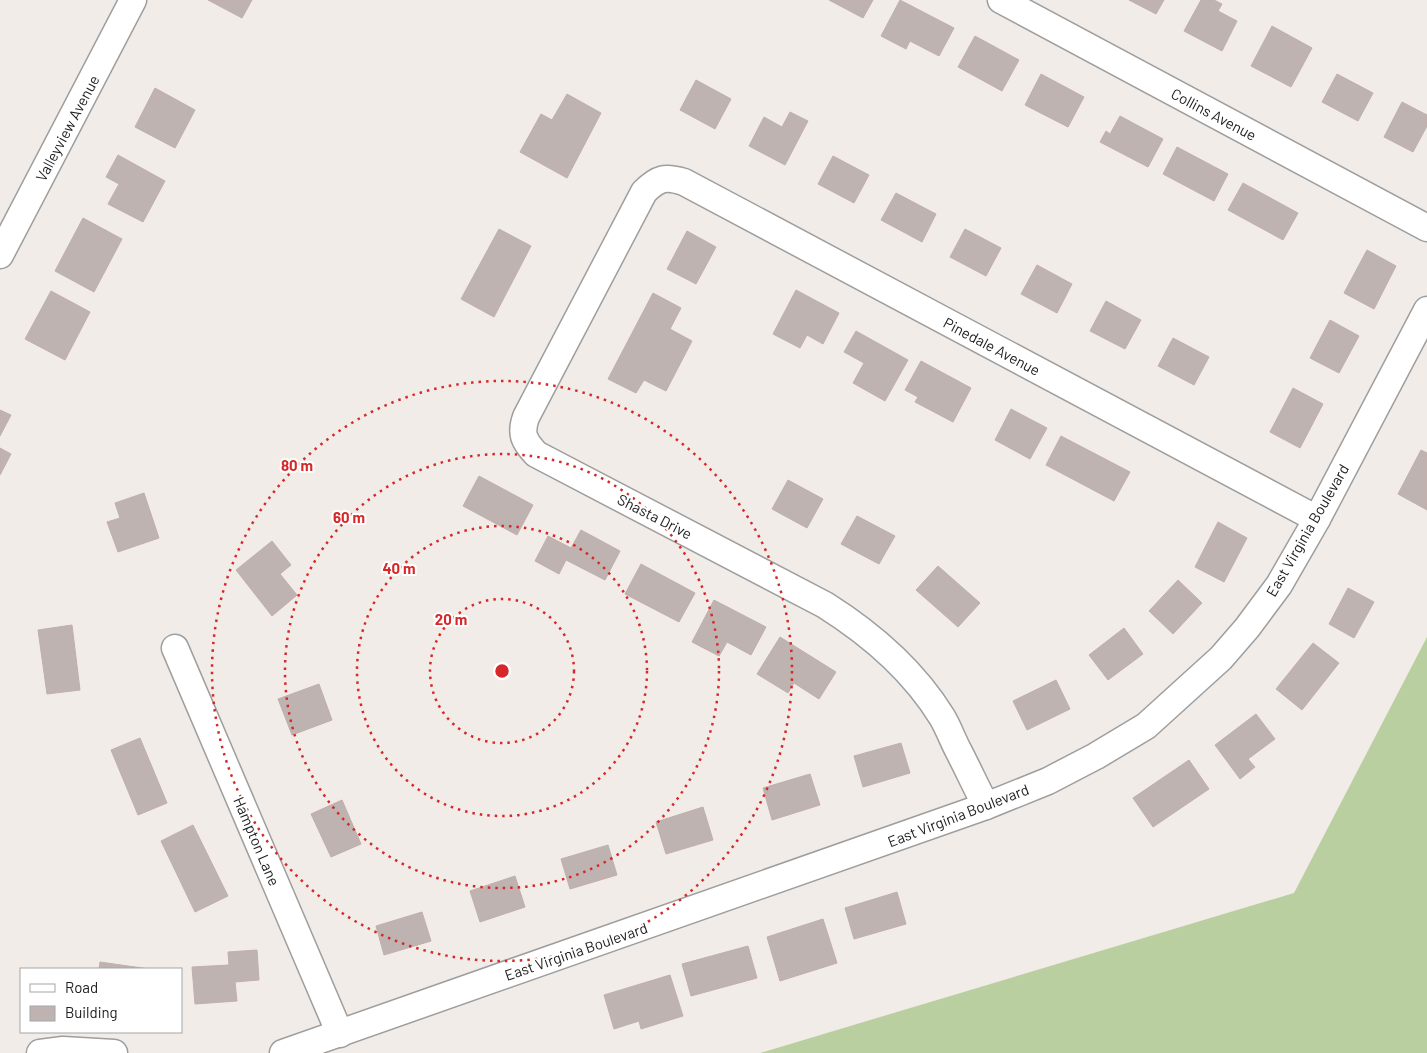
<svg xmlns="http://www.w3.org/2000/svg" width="1427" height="1053" font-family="Barlow,sans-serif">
  <rect width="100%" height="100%" fill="#f1ece8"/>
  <!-- forest -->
  <path fill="#bacf9f" d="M1427,637v416h-667l534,-160z"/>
  <!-- building -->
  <g fill="#beb3b1" stroke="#c2afab">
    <path d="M208,0h44l-10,18z"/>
    <path d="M829,0h44l-10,18z"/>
    <path d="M900,0l54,28 -15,28 -29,-15 -4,8 -25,-13z"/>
    <path d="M1129,0h35l-8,14z"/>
    <path d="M1201,0h13l8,4 -4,7 19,10 -15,30 -38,-20z"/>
    <path d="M1272,26l40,22 -21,39 -40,-21z"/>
    <path d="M975,36l44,24 -17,31 -44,-24z"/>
    <path d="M1041,74l43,23 -16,30 -43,-22z"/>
    <path d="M1337,74l36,19 -15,28 -36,-19z"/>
    <path d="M696,80l35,19 -16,30 -35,-19z"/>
    <path d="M155,88l40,22 -20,38 -40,-21z"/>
    <path d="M567,94l34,19 -34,65 -47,-26 21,-38 11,6z"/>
    <path d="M1402,102l25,13v11l-14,26 -29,-15z"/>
    <path d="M790,112l18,9 -23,44 -36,-19 15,-29 18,10z"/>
    <path d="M1120,116l43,23 -15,28 -48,-25 6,-11 4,3z"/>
    <path d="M1177,147l51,27 -14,27 -51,-27z"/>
    <path d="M118,155l47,26 -22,41 -35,-18 11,-20 -13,-7z"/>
    <path d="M833,156l36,19 -15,28 -36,-19z"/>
    <path d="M1243,183l55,30 -15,27 -55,-30z"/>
    <path d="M896,193l40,21 -14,28 -41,-22z"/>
    <path d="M83,218l39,21 -28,53 -39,-21z"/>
    <path d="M499,229l32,17 -37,71 -33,-18z"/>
    <path d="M965,229l36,19 -15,28 -36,-19z"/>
    <path d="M687,231l29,16 -20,37 -29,-15z"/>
    <path d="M1367,250l29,16 -22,43 -30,-16z"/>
    <path d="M1037,265l35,19 -15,29 -36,-19z"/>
    <path d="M796,290l43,23 -16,31 -16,-9 -7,13 -27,-14z"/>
    <path d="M51,291l39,21 -25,48 -40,-21z"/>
    <path d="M653,293l28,15 -11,21 22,12 -26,50 -22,-11 -8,13 -28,-14z"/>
    <path d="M1106,301l35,19 -16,29 -35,-18z"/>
    <path d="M1330,320l29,16 -20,37 -29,-15z"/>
    <path d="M856,331l52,29 -23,41 -32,-18 11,-20 -20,-11z"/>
    <path d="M1173,338l36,19 -15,28 -36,-19z"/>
    <path d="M921,361l50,27 -18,34 -38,-20 3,-5 -13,-7z"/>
    <path d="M1293,388l30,16 -23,44 -30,-16z"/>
    <path d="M1011,409l36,19 -17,31 -35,-19z"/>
    <path d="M0,410l11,5 -11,21z"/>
    <path d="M1061,436l69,36 -16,29 -68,-36z"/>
    <path d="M0,448l11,6 -11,21z"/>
    <path d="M1421,450l6,3v57l-29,-16z"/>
    <path d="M479,476l54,29 -16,30 -54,-29z"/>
    <path d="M788,480l35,19 -16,29 -35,-19z"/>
    <path d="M144,493l15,45 -41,14 -11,-30 13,-4 -5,-15z"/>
    <path d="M857,516l38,20 -16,28 -38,-20z"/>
    <path d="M1218,522l29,16 -23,44 -29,-15z"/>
    <path d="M581,530l39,21 -15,29 -39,-20 -7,14 -24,-13 13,-25 23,12z"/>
    <path d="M272,541l19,24 -11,9 17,21 -25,21 -36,-46z"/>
    <path d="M641,564l54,29 -16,29 -54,-28z"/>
    <path d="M938,566l42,37 -22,24 -42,-37z"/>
    <path d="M1178,580l24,23 -29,31 -24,-23z"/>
    <path d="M1348,588l26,14 -20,36 -25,-14z"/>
    <path d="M714,600l52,27 -15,28 -24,-13 -8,14 -27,-14z"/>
    <path d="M72,625l8,65 -33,4 -9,-64z"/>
    <path d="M1124,628l19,26 -35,26 -19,-25z"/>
    <path d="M780,637l56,35 -17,27 -25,-16 -6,10 -31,-19z"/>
    <path d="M1313,643l26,20 -37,47 -26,-21z"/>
    <path d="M1056,680l14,29 -43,21 -14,-29z"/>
    <path d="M319,684l13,36 -40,15 -14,-36z"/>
    <path d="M1256,714l19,25 -27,20 7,8 -15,12 -25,-34z"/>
    <path d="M140,738l27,65 -29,12 -27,-65z"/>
    <path d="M901,743l9,30 -47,14 -9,-31z"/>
    <path d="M1189,760l20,29 -56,38 -20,-29z"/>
    <path d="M810,774l10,31 -48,15 -9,-32z"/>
    <path d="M342,800l19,44 -30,13 -20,-43z"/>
    <path d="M703,807l10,33 -47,14 -10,-32z"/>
    <path d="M193,825l35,71 -33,16 -34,-71z"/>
    <path d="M608,845l9,30 -47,14 -9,-30z"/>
    <path d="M515,876l10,31 -45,15 -10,-31z"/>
    <path d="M897,892l9,32 -52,15 -9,-31z"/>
    <path d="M422,912l9,29 -47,14 -8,-29z"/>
    <path d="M823,919l14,44 -57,18 -13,-44z"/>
    <path d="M748,946l9,32 -66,18 -9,-32z"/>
    <path d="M257,950l2,30 -24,2 2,19 -42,3 -3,-37 37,-2 -1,-13z"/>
    <path d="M100,962l49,7h-50z"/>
    <path d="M670,975l13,41 -42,13 -2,-8 -25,8 -10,-34z"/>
  </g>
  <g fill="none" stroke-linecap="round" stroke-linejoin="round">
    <!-- street casing -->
    <g stroke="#9e9e9e" stroke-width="29">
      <g id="street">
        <path d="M1001,0l426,228"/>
        <path d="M0,255l133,-255"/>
        <path d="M175,648l165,386"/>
        <path d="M986,806c-10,-19 -19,-39 -29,-58 -5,-10 -9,-21 -15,-31 -29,-47 -71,-83 -117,-112l-289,-151c-12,-13 -16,-20 -10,-37l118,-225c14,-14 21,-16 40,-10l633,337"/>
        <path d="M40,1053l23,-3 51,3"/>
        <path d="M283,1053l703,-247 62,-25 48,-25 50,-30 75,-68 26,-30 32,-43 38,-66 110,-209"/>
      </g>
    </g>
    <!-- street -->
    <use href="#street" stroke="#fff" stroke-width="26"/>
  </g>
  <!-- distance rings -->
  <g fill="none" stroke="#d62828" stroke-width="2.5" stroke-dasharray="2.5 5">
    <circle cx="502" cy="671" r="72"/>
    <circle cx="502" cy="671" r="145"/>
    <circle cx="502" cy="671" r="217"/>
    <circle cx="502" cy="671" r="290"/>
  </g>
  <g text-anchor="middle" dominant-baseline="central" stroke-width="4" stroke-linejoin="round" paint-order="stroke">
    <!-- street labels -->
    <g font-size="15" fill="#212121" stroke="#fff">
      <text transform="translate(1214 114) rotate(28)">Collins Avenue</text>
      <text transform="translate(67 128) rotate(-62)">Valleyview Avenue</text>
      <text transform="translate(992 346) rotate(28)">Pinedale Avenue</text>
      <text transform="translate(655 516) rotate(27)">Shasta Drive</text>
      <text transform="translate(1307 530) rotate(-60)">East Virginia Boulevard</text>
      <text transform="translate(958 815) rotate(-21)">East Virginia Boulevard</text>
      <text transform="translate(257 841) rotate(67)">Hampton Lane</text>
      <text transform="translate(576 951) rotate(-19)">East Virginia Boulevard</text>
    </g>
  </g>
  <circle cx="502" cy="671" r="8" fill="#d62828" stroke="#fff" stroke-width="2.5"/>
  <g font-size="15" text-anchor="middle" font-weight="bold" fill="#d62828" stroke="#fff" stroke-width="4" stroke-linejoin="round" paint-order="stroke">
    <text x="297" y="471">80 m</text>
    <text x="349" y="523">60 m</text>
    <text x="399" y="574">40 m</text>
    <text x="451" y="625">20 m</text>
  </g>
  <!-- legend -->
  <rect x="20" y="968" width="162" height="65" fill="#ffffff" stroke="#a6a6a6"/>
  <rect x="30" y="984" width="25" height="8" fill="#ffffff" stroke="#a6a6a6"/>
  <text x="65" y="993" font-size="15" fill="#212121">Road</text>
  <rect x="30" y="1006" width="25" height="15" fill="#beb3b1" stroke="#a6a6a6"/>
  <text x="65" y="1018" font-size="15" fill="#212121">Building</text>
</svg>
